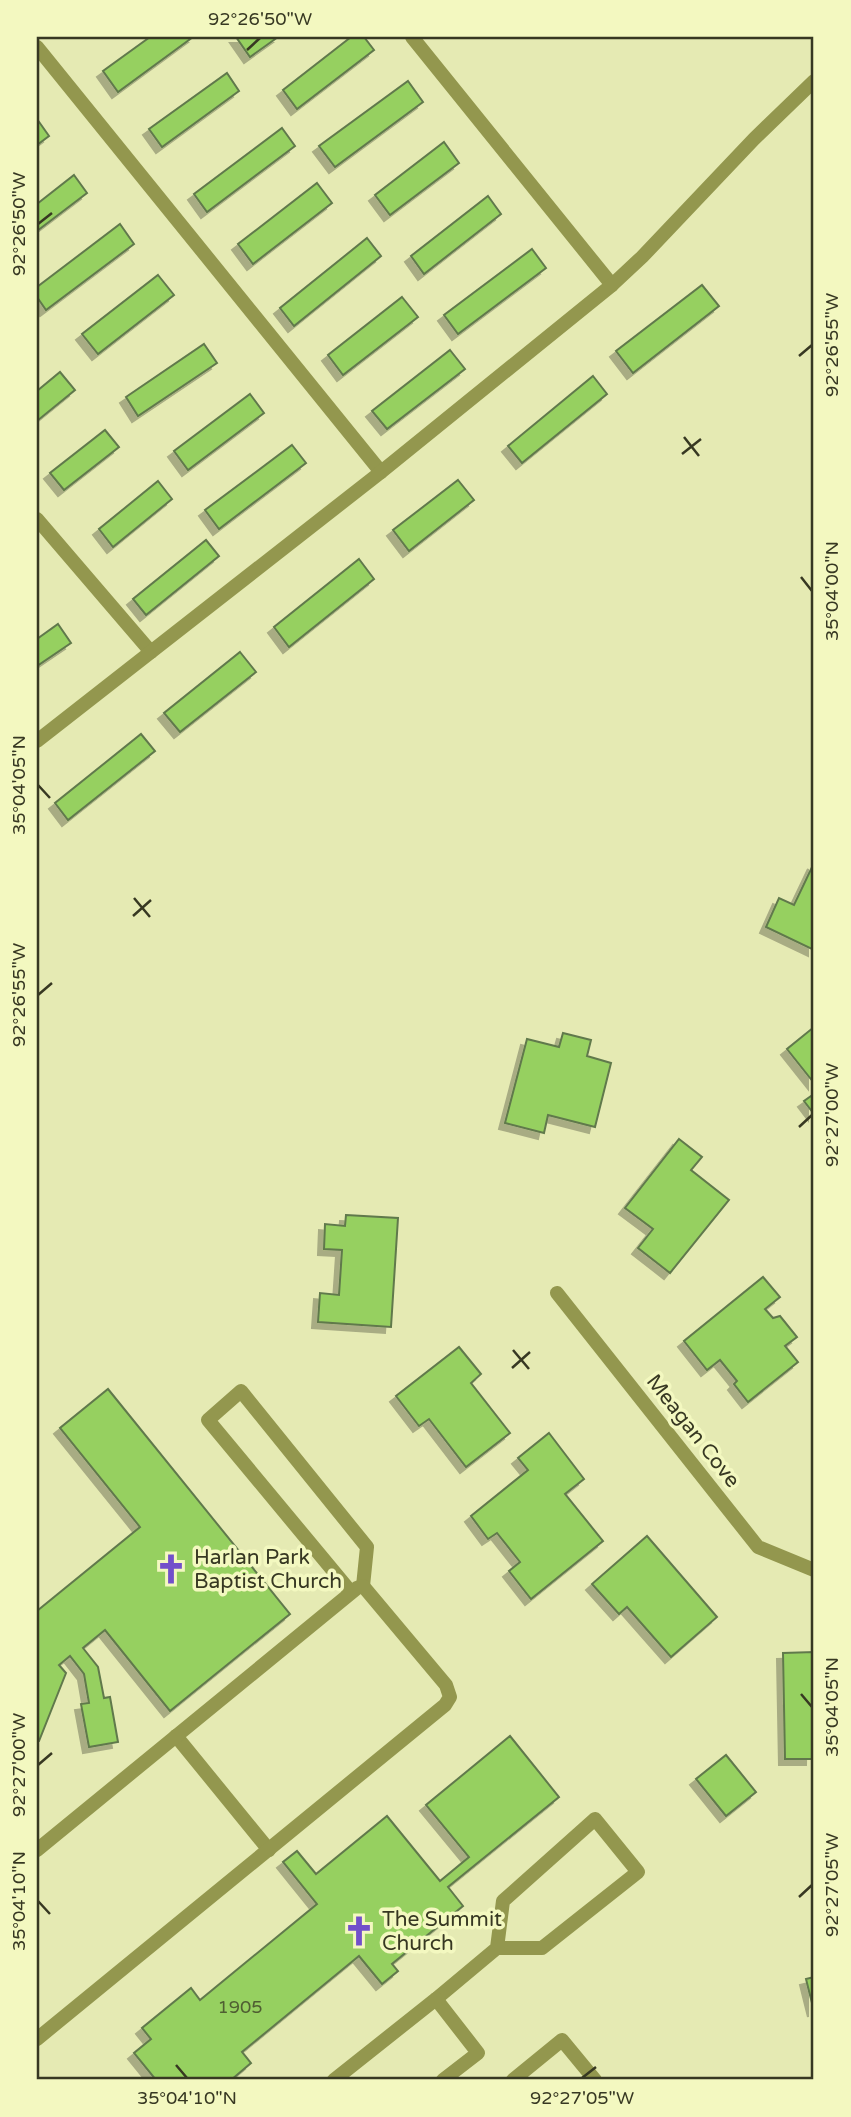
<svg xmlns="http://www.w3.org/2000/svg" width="851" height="2117" font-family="'Varela Round',sans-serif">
  <defs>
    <filter id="shadow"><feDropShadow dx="-6" dy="6" stdDeviation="0" flood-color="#0004"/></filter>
  </defs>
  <rect width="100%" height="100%" fill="#e5eab3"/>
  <!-- building -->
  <g fill="#96d061" stroke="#61794c" stroke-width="2" filter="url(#shadow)">
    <path d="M150,37h43l-75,55 -15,-21z"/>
    <path d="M236,37h42l-28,20z"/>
    <path d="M351,37h13l10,13 -77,59 -14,-19z"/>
    <path d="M227,73l12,18 -77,56 -13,-18z"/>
    <path d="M408,81l15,21 -88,65 -16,-21z"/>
    <path d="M37,119l12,17 -12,9z"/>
    <path d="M282,128l13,18 -88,66 -13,-18z"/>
    <path d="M444,142l15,21 -69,52 -15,-20z"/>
    <path d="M74,175l13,18 -50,38v-27z"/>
    <path d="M317,183l15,20 -79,61 -15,-20z"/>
    <path d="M488,196l13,18 -77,60 -13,-18z"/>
    <path d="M120,224l14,20 -88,66 -9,-13v-10z"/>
    <path d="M367,238l14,18 -87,70 -14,-18z"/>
    <path d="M532,249l14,19 -88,66 -14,-19z"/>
    <path d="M158,275l16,20 -76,59 -16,-20z"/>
    <path d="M702,285l17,21 -86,67 -17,-22z"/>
    <path d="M402,297l16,20 -75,58 -15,-20z"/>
    <path d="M204,344l13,19 -79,53 -12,-19z"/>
    <path d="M450,350l15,19 -78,60 -15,-18z"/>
    <path d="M60,372l15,18 -38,31v-30z"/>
    <path d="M593,376l14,18 -85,69 -14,-17z"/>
    <path d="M250,394l14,19 -76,57 -14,-19z"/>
    <path d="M105,430l14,17 -55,43 -14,-17z"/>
    <path d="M292,445l14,18 -87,66 -14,-19z"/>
    <path d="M458,480l16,20 -65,51 -16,-21z"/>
    <path d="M158,481l14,18 -59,48 -14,-18z"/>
    <path d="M206,540l13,16 -73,59 -13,-16z"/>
    <path d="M359,559l15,20 -85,68 -15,-20z"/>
    <path d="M58,624l13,19 -34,23v-27z"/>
    <path d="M240,652l16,20 -76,60 -16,-19z"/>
    <path d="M141,734l14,17 -87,69 -13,-17z"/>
    <path d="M814,863v87l-48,-23 13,-29 15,7z"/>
    <path d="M814,1027v56l-27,-34z"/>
    <path d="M563,1033l28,7 -4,16 24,7 -16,64 -47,-12 -4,18 -39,-10 22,-84 32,8z"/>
    <path d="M814,1094v20l-10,-13z"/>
    <path d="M679,1139l23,18 -11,13 38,30 -59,73 -32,-25 15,-19 -28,-21z"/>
    <path d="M346,1215l52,3 -7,109 -73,-5 2,-29 19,2 3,-45 -18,-1 1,-25 20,2z"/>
    <path d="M763,1277l17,20 -15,12 8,9 7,-2 17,21 -12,9 13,16 -50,40 -14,-18 3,-3 -17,-21 -13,10 -23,-29z"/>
    <path d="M459,1347l22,27 -10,9 39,50 -44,34 -37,-48 -10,7 -23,-30z"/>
    <path d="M108,1389l182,225 -120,97 -65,-81 -22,18 15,19 6,31 6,-1 8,45 -29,5 -8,-43 8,-1 -5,-29 -14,-18 -11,9 7,8 -27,68h-2v-130l103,-84 -80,-99z"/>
    <path d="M549,1433l35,46 -19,15 38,47 -72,58 -22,-28 11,-9 -23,-29 -9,6 -17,-23 57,-46 -10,-12z"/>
    <path d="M647,1536l70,81 -46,40 -44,-50 -8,7 -27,-30z"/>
    <path d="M814,1652l-2,107h-27l-2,-106z"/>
    <path d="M510,1736l49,61 -111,90 15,19 -71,58 6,7 -16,13 -23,-28 -117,96 9,11 -20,17h-75l-22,-27 17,-14 -9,-11 49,-40 9,12 117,-96 -34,-42 14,-11 19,23 71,-58 53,65 29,-24 -43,-52z"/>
    <path d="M726,1755l30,37 -30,24 -30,-37z"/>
    <path d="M814,1977v34l-8,-32z"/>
  </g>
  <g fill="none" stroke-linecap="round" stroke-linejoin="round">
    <!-- lane -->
    <g stroke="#93974e" stroke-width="14">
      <path d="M412,37l200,248"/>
      <path d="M37,47l344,425"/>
      <path d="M37,519l114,133"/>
      <path d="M37,741l344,-269 231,-187 30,-28 112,-118 60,-58"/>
      <path d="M350,1591l-142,-171 33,-29 126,156 -4,39"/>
      <path d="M176,1736l93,114"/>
      <path d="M37,1850l320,-262 6,-2 83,99 4,12 -5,8 -408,334"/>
      <path d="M436,1999l61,-51h45l96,-76 -43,-53 -92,82 -6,47"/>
      <path d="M334,2080l102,-81 42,54 -35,27"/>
      <path d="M513,2080l49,-40 33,40"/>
    </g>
    <!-- street -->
    <path stroke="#93974e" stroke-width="14" d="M557,1293l201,254 56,23"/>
  </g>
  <!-- ticks -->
  <path fill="none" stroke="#373822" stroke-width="2.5" d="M247,50l13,-12M38,224l14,-11M799,356l13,-11M684,437l15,19M682,454l19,-15M801,577l11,14M38,785l12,13M134,898l16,19M133,916l18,-16M38,995l14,-12M799,1127l13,-12M513,1350l16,19M512,1368l18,-16M801,1694l11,13M38,1765l14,-12M799,1897l13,-12M38,1901l12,13M176,2065l11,13M582,2078l14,-11"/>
  <!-- icons -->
  <defs>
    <g id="church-bare" transform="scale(2.415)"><path d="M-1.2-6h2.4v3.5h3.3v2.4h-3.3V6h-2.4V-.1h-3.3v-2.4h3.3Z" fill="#7250ca" stroke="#f3f8c0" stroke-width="2.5" paint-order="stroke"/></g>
  </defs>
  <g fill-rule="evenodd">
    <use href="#church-bare" x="171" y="1569"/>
    <use href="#church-bare" x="359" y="1931"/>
  </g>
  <g text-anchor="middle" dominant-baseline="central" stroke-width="7" stroke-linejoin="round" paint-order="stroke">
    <!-- number labels -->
    <g font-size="18" fill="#4f5e32">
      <text x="240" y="2007">1905</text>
    </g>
    <!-- street labels -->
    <g font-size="21" fill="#373822" stroke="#f3f8c0">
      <text transform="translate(693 1431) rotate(52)">Meagan Cove</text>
    </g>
    <!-- poi labels -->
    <g font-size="21" fill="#373822" stroke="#f3f8c0" text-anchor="start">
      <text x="194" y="1557">Harlan Park<tspan x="194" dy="24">Baptist Church</tspan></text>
      <text x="382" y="1919">The Summit<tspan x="382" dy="24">Church</tspan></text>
    </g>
  </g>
  <!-- border -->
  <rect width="851" height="2117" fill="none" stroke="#f3f8c0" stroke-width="77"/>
  <rect x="38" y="38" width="774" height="2040" fill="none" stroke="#373822" stroke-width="2.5"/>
  <g font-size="18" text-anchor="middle" fill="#373822">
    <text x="260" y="25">92°26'50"W</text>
    <text transform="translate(19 224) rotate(-90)" y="6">92°26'50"W</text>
    <text transform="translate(832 345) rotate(-90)" y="6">92°26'55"W</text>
    <text transform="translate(832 591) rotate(-90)" y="6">35°04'00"N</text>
    <text transform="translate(19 785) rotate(-90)" y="6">35°04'05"N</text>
    <text transform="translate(19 995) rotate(-90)" y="6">92°26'55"W</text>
    <text transform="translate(832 1115) rotate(-90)" y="6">92°27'00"W</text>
    <text transform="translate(832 1707) rotate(-90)" y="6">35°04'05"N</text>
    <text transform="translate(19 1765) rotate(-90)" y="6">92°27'00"W</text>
    <text transform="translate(832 1885) rotate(-90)" y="6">92°27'05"W</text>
    <text transform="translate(19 1901) rotate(-90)" y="6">35°04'10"N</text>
    <text x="187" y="2104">35°04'10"N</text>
    <text x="582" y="2104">92°27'05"W</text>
  </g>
</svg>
